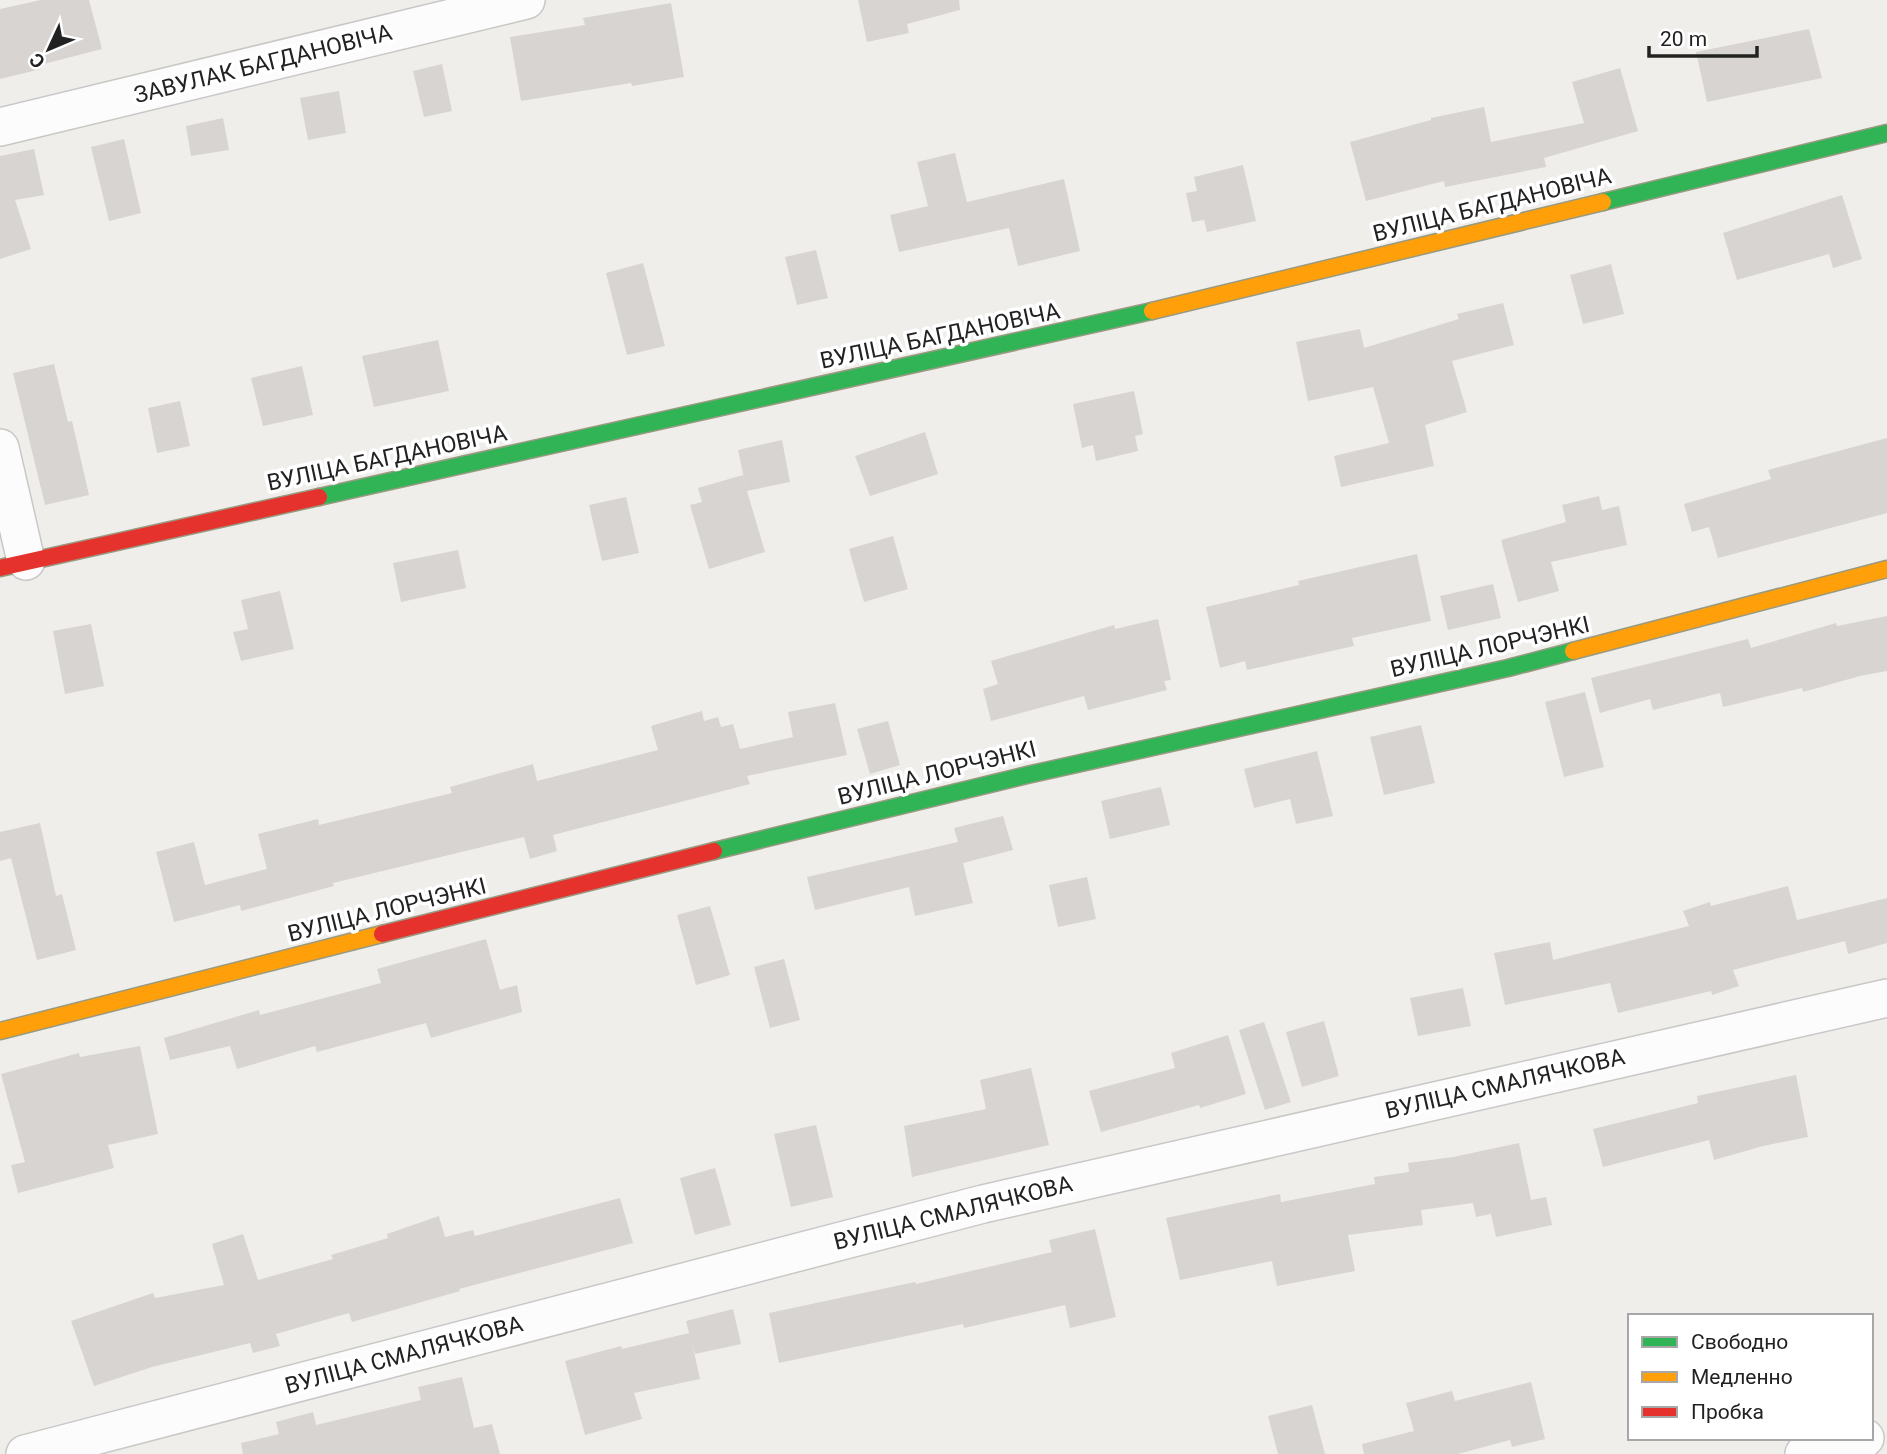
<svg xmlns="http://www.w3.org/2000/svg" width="1887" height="1454" font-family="Roboto,sans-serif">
  <rect width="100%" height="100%" fill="#f0eeeb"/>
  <!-- building -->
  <g fill="#d7d4d2">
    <path d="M41,0h48l13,49 -62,16 1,4 -41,10v-70z"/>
    <path d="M858,0h101l1,10 -53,14 2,9 -42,9z"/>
    <path d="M671,3l13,74 -52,9 -1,-3 -110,18 -11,-64 75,-12 -2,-7z"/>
    <path d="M1809,29l13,49 -115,24 -11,-50z"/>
    <path d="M442,64l10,47 -28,6 -11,-46z"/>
    <path d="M1620,68l18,63 -94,27 2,9 -101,20 -1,-6 -78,20 -16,-59 81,-22v-2l53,-11 7,35 93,-19 -12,-41z"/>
    <path d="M339,91l7,42 -38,7 -8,-42z"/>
    <path d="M223,118l6,32 -38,6 -5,-30z"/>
    <path d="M124,139l17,74 -32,8 -18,-74z"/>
    <path d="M34,149l10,46 -29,5 16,49 -31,10v-103z"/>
    <path d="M955,153l12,49 97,-23 16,72 -62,15 -9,-38 -110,24 -9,-37 38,-9 -11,-44z"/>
    <path d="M1243,165l13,56 -49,11 -3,-12 -12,2 -6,-29 11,-2 -3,-14z"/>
    <path d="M1842,195l20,64 -29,9 -4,-14 -92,26 -14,-47z"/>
    <path d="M816,250l12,48 -31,7 -12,-48z"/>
    <path d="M643,263l22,83 -38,9 -21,-82z"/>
    <path d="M1611,264l13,50 -41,10 -13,-49z"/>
    <path d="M1503,303l11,42 -62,16 15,51 -42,13 9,41 -93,21 -7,-31 55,-13 -16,-56 -65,14 -12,-59 64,-13 4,19 95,-29 -2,-5z"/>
    <path d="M438,340l11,51 -75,16 -12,-51z"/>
    <path d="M54,364l14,58 4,-1 17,74 -44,10 -32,-132z"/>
    <path d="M302,366l11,49 -50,11 -12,-48z"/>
    <path d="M1134,391l9,43 -8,2 3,15 -42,10 -3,-16 -11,3 -9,-44z"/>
    <path d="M180,401l10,45 -33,7 -9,-45z"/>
    <path d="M925,432l13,42 -68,22 -15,-40z"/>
    <path d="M1887,438v75l-169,45 -9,-31 -17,5 -8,-28 87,-25 -3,-9z"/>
    <path d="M782,440l8,42 -43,9 18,61 -56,17 -19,-64 12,-3 -4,-14 45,-13 3,13 -8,-38z"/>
    <path d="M1599,496l3,14 17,-4 8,39 -76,17 8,29 -41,11 -17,-62 65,-18 -4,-17z"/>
    <path d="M626,497l13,56 -37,8 -13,-56z"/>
    <path d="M893,536l15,53 -44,13 -15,-53z"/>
    <path d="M458,550l8,38 -65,14 -8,-39z"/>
    <path d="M1417,554l14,67 -79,17 2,8 -107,24 -2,-9 -25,7 -14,-61 93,-22 -1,-4z"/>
    <path d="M1493,584l8,34 -53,12 -8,-34z"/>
    <path d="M280,591l14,58 -53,12 -8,-29 15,-3 -7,-29z"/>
    <path d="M1887,616v55l-27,5 -57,16 -1,-4 -79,19 -3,-14 -67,17 -3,-11 -50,14 -9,-35 157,-39 3,9 85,-25 1,3z"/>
    <path d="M1158,619l13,61 -7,1 3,9 -79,20 -4,-14 -93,25 -8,-32 15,-5 -7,-23 123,-36 1,4z"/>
    <path d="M91,624l13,62 -39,8 -12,-63z"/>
    <path d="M1585,692l19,75 -40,10 -19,-75z"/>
    <path d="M835,703l12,52 -100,21 3,8 -197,51 4,16 -27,8 -6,-22 -191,46 1,3 -93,25 -1,-6 -66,17 -18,-70 38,-10 11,43 62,-16 -9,-35 60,-15 1,6 133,-32 -2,-6 83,-23 4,17 121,-31 -7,-24 51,-15 2,10 14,-4 3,10 12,-3 7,25 53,-12 -5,-25z"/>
    <path d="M888,721l12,44 -30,9 -13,-45z"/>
    <path d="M1421,725l14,58 -51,12 -14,-58z"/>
    <path d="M1317,751l16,65 -37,8 -6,-25 -36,9 -10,-39z"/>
    <path d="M1161,787l9,38 -60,14 -9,-38z"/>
    <path d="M1003,816l10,34 -50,13 10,40 -58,13 -6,-29 -94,23 -8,-33 151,-35 -4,-14z"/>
    <path d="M40,823l16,73 6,-2 14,56 -39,10 -26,-102 -11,3v-29z"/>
    <path d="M1087,877l9,42 -38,8 -9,-42z"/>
    <path d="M1788,886l9,34 90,-22v45l-39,11 -3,-13 -112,29 6,16 -27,9 -1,-4 -93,22 -8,-30 -105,22 -11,-52 56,-11 3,18 136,-34 -6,-15 27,-9 1,4z"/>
    <path d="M710,906l20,69 -34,10 -19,-70z"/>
    <path d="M486,939l14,51 17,-5 5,27 -91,26 -5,-15 -109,29 -2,-6 -78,23 -7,-23 -60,14 -6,-22 95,-28 1,5 121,-32 -4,-14z"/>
    <path d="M784,959l16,61 -30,8 -16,-61z"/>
    <path d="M1463,988l8,38 -53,10 -8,-38z"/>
    <path d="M1324,1021l15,55 -37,11 -16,-55z"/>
    <path d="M1264,1022l27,80 -26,8 -26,-80z"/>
    <path d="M1228,1035l18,59 -46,14 -1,-3 -98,27 -12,-41 86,-23 -4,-15z"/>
    <path d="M140,1046l18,88 -50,11 6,23 -96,25 -7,-28 14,-3 -24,-88 78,-21 1,4z"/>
    <path d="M1031,1068l18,77 -137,32 -8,-51 82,-17 -6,-29z"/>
    <path d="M1796,1075l12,62 -45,9 -49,14 -5,-20 -106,27 -10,-38 105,-26 -1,-7z"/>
    <path d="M816,1125l17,72 -42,10 -17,-73z"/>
    <path d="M1519,1143l12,57 15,-3 6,28 -56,12 -5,-23 -15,3 -3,-14 -52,7 2,15 -75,10 7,36 -78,15 -5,-25 -92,19 -14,-62 114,-24 1,8 94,-18 -1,-7 35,-5 -1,-9 45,-6z"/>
    <path d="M715,1168l16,57 -36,10 -15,-57z"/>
    <path d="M620,1198l13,45 -174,46 1,2 -108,31 -3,-9 -73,21 4,12 -27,7 -3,-10 -98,24 -58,19 -23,-65 82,-28 2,5 69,-13 -12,-41 31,-10 15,46 75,-21 -2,-4 57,-17 -1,-4 52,-18 6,21 28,-7 2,6z"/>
    <path d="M1095,1229l21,88 -46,11 -5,-23 -101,23 -1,-4 -184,39 -10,-50 146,-31 1,2 136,-32 -3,-12z"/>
    <path d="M733,1309l8,35 -46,10 -3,-11 8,36 -66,14 8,26 -57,16 -20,-74 56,-15 1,3 67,-16 -3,-12z"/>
    <path d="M462,1377l12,51 18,-4 8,30h-257l-2,-11 38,-9 -3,-12 37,-10 3,13 105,-25 -3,-13z"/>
    <path d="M1531,1382l14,57 -33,8 -2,-7 -52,14h-94l-2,-10 52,-13 -8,-28 46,-12 3,10z"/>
    <path d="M1312,1405l13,49h-47l-10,-38z"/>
  </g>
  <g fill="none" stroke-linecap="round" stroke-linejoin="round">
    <!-- street casing -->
    <g stroke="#c9c8c7" stroke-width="40">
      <g id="street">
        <path d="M0,127l526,-127"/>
        <path d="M0,448l26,113"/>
        <path d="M25,1454l958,-250 904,-206"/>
        <path d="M1804,1454l61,-16"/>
      </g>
    </g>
    <!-- fast casing -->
    <g stroke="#999a82" stroke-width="19">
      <g id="fast">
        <path d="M1603,202l284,-69"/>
        <path d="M319,497l833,-186"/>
        <path d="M714,851l313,-76 481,-107 65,-17"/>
      </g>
    </g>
    <!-- slow casing -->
    <g stroke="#999a82" stroke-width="19">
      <g id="slow">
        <path d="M1152,311l451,-109"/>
        <path d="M1573,651l314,-82"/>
        <path d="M0,1031l382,-97"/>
      </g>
    </g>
    <!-- jam casing -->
    <g stroke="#999a82" stroke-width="19">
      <g id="jam">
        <path d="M0,568l319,-71"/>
        <path d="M382,934l332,-83"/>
      </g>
    </g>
    <!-- street -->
    <use href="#street" stroke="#fdfcfc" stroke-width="37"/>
    <!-- fast -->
    <use href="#fast" stroke="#30b455" stroke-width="16"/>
    <!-- slow -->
    <use href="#slow" stroke="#ff9f0a" stroke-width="16"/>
    <!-- jam -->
    <use href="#jam" stroke="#e5322d" stroke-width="16"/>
  </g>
  <g text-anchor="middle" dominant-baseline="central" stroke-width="7" stroke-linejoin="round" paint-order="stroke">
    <!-- street labels -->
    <g font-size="23" fill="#222" stroke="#fff">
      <text transform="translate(263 64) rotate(-14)">ЗАВУЛАК БАГДАНОВІЧА</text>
      <text transform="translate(1492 205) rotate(-14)">ВУЛІЦА БАГДАНОВІЧА</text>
      <text transform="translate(940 336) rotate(-12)">ВУЛІЦА БАГДАНОВІЧА</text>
      <text transform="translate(387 458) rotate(-12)">ВУЛІЦА БАГДАНОВІЧА</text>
      <text transform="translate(1490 647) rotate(-13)">ВУЛІЦА ЛОРЧЭНКІ</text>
      <text transform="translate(937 773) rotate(-14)">ВУЛІЦА ЛОРЧЭНКІ</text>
      <text transform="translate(387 910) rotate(-14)">ВУЛІЦА ЛОРЧЭНКІ</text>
      <text transform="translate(1505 1084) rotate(-13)">ВУЛІЦА СМАЛЯЧКОВА</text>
      <text transform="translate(953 1213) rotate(-14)">ВУЛІЦА СМАЛЯЧКОВА</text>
      <text transform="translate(404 1355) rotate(-15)">ВУЛІЦА СМАЛЯЧКОВА</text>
    </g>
  </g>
  <!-- legend -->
  <rect x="1628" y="1314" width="245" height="126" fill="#ffffff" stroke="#a7a7a7" stroke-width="2"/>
  <rect x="1642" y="1337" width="35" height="10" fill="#30b455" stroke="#a7a7a7" stroke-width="2"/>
  <text x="1691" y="1349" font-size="21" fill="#222222">Свободно</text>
  <rect x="1642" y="1372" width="35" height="10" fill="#ff9f0a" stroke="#a7a7a7" stroke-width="2"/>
  <text x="1691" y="1384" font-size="21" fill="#222222">Медленно</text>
  <rect x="1642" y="1407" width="35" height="10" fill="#e5322d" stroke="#a7a7a7" stroke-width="2"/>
  <text x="1691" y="1419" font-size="21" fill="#222222">Пробка</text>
  <!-- north arrow -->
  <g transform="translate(49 49) rotate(226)" stroke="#ffffff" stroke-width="5" paint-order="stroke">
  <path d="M0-5L12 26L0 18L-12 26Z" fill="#222222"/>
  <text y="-10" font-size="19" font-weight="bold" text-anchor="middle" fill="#222222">С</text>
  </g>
  <!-- scale -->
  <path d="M1649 46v10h108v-10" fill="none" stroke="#222222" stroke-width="3.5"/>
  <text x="1660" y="46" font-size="21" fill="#222222" stroke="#ffffff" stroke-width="5" paint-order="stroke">20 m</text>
</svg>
